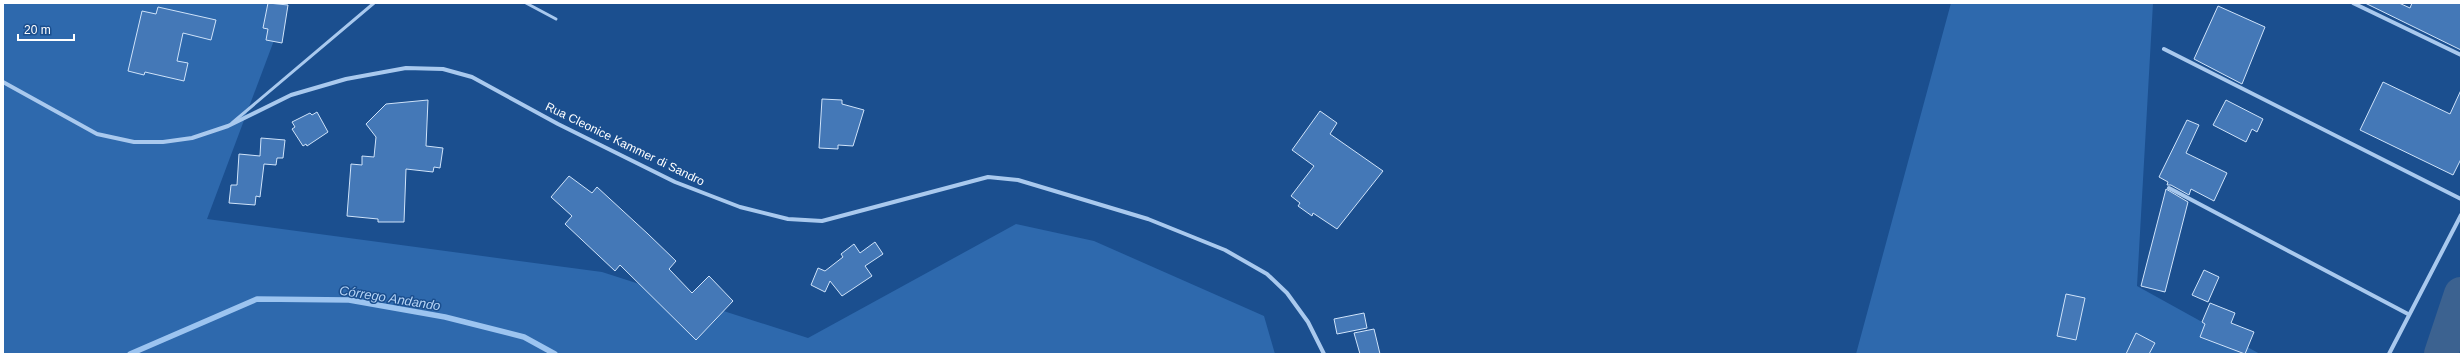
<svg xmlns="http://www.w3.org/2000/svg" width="2464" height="357" font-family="Arial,sans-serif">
  <rect width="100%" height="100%" fill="#1b4f8f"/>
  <!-- green -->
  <g fill="#2e69ad">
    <path d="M3,3h285l-81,216 395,53 206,66 208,-114 78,17 170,75 11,38h-1272z"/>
    <path d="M1951,3h202l-16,283 123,68h-404z"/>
  </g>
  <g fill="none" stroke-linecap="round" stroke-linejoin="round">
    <!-- stream -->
    <path stroke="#9cc4f0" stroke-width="5.5" d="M130,354l127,-55 92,1 96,17 79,20 31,17"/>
    <!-- river -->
    <path stroke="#3c6290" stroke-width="34" d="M2441,354l20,-60"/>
  </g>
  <!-- building -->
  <g fill="#4478b7" stroke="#cfe3fa">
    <path d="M268,3l20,2 -6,38 -16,-3 2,-11 -5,-1z"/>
    <path d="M2365,3h34l11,5 2,-5h49v47z"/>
    <path d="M2218,6l47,21 -23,57 -48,-25z"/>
    <path d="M158,7l58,13 -5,20 -28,-7 -6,28 11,2 -4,18 -39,-9 -1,3 -16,-4 14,-60 14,3z"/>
    <path d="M2383,82l67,32 11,-24v69l-8,16 -93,-45z"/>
    <path d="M822,99l20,1v4l22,6 -11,36 -15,-1v4l-19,-1z"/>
    <path d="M428,100l-2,46 17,2 -3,20 -6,-1 -1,5 -27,-3 -2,53h-26v-3l-31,-3 4,-52 11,1v-9l12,1 2,-20 -10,-13 20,-20z"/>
    <path d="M2226,100l37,19 -6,13 -5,-3 -6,13 -33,-17z"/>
    <path d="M1320,111l17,12 -7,11 53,37 -46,58 -24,-16 -1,3 -14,-10 2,-3 -9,-7 23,-30 -22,-16z"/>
    <path d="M317,112l11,20 -21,14 -1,-2 -3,2 -11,-17 3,-2 -3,-5 18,-9 2,2z"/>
    <path d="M2187,120l12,5 -13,28 41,20 -13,28 -23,-12 -2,6 -18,-10h-4l1,-3 -9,-5z"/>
    <path d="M261,138l24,2 -2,18h-6l-1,7 -12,-1 -4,33 -4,-1 -1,9 -26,-2 2,-18h6l2,-31 21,2z"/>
    <path d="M569,176l23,17 5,-6 51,47 28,27 -7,8 23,24 17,-17 24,25 -37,39 -76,-75 -5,6 -50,-47 7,-8 -21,-19z"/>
    <path d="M2166,189l22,13 -23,90 -24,-6z"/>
    <path d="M875,242l8,12 -18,12 7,10 -30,20 -12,-15 -5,11 -14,-7 7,-17 7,3 18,-14 -2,-3 13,-10 6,9z"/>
    <path d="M2204,270l15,7 -11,25 -16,-7z"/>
    <path d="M2066,294l19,4 -9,42 -19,-4z"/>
    <path d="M2210,303l25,10 -4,10 23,9 -9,22 -45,-17 5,-13 -3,-2z"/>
    <path d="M1364,313l3,15 -30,6 -3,-15z"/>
    <path d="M1374,329l6,25h-20l-6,-21z"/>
    <path d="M2136,333l19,10 -6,11h-23z"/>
  </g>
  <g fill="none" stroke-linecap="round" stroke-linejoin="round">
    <!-- lane -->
    <g stroke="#a9c9ee" stroke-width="3">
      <path d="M526,3l30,16"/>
      <path d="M232,123l142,-120"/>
    </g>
    <!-- street -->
    <g stroke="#a9c9ee" stroke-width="4">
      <path d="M2353,3l108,52"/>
      <path d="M2164,49l297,150"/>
      <path d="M3,82l94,52 37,8h29l29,-4 36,-12 63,-31 55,-16 60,-11 37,1 29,8 86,47 117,58 65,25 48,12 34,2 166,-44 30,3 130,39 77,31 42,24 20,19 21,29 16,32"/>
      <path d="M2169,188l239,126"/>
      <path d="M2389,354l72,-139"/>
    </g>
  </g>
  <g text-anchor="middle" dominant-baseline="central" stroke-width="3" stroke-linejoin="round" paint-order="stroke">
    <!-- street labels -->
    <g font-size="12" fill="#fff" stroke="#1b4f8f">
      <text transform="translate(625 144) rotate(26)">Rua Cleonice Kammer di Sandro</text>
    </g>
    <!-- water labels -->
    <g font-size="13" font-style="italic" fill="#b5d3f5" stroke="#1b4f8f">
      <text transform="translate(390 298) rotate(9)">Córrego Andando</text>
    </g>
  </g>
  <!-- border -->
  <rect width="2464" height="357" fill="none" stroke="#ffffff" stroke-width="8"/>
  <!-- scale -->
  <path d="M18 34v6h56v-6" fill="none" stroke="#ffffff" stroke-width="2"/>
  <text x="24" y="34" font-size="12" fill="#ffffff" stroke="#1b4f8f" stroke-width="3" paint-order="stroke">20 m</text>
</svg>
